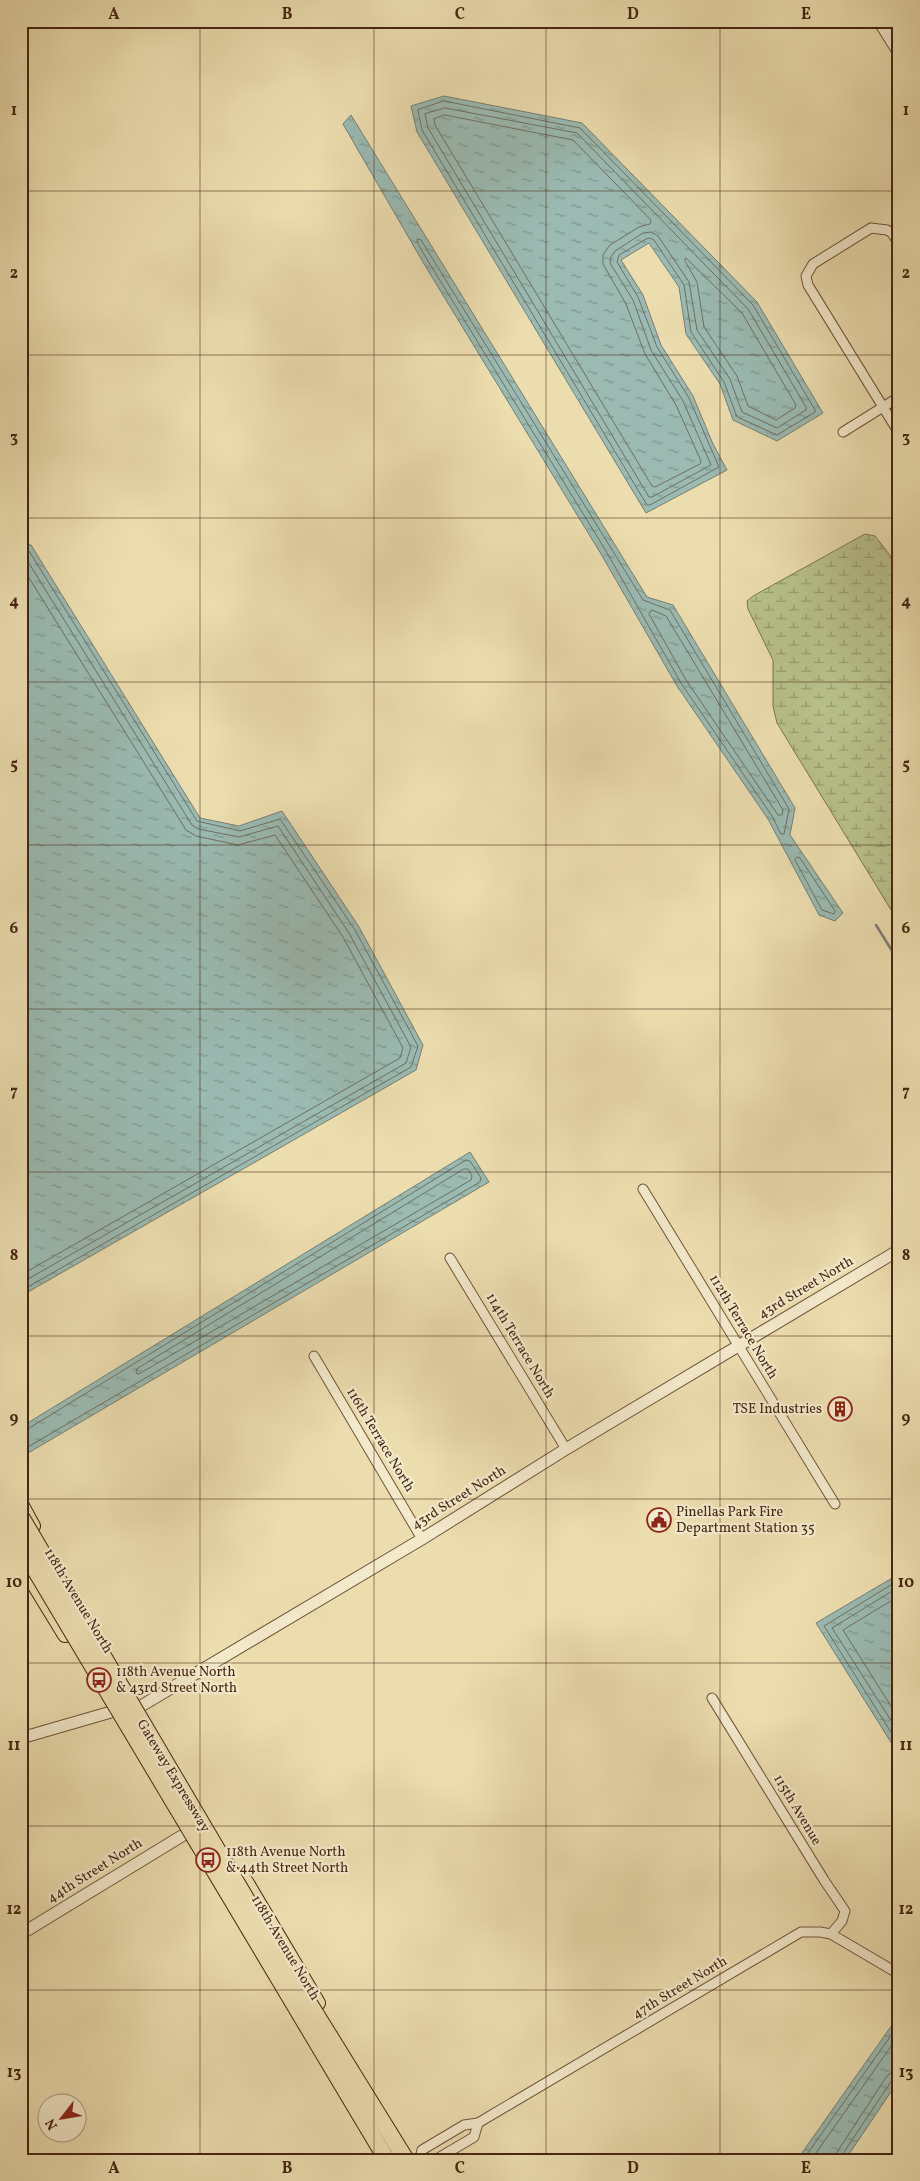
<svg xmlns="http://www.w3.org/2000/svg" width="920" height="2181" font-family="Vollkorn,serif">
  <defs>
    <pattern id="wetland-marsh" width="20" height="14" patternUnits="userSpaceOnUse" patternTransform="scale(1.25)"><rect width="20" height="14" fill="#b8c18b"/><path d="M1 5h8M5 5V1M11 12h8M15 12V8" fill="none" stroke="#979d70"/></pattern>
    <pattern id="water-ripples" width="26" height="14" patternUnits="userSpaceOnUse" patternTransform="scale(1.25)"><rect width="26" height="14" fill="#9abab2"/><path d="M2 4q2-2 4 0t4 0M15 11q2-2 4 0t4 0" fill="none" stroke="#7f9790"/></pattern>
  </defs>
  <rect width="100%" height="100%" fill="#ecddaf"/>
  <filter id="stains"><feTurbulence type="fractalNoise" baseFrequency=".004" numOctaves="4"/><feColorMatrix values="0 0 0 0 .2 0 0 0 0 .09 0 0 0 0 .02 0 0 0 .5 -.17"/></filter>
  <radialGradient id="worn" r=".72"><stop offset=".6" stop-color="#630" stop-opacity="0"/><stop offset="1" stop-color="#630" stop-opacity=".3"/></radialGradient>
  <!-- wetland -->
  <path fill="url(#wetland-marsh)" stroke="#7f744f" d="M865,534l10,2 24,31v356l-122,-200 -4,-17v-46l-25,-51 -1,-8 6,-5z"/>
  <!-- water -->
  <g fill="url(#water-ripples)" stroke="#787f72">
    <path d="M444,96l138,27 175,179 66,111 -46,28 -44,-21 -13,-36 -34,-50 -7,-47 -30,-44 -28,17 22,35 18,50 32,51 20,48 14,26 -81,43 -229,-381 -6,-26z"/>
    <path d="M351,115l296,482 26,8 122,203 -5,27 53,78 -8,8 -16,-6 -51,-96 -91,-133 -76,-132 -177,-290 -81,-140z"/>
    <path d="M21,539l4,5 6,1 169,273 39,8 43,-15 77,116 64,118 -7,25 -395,226z"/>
    <path d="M470,1152l19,30 -466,274 -2,-3v-26z"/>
    <path d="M899,1574v181l-83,-132z"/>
    <path d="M899,2015v65l-54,80h-48z"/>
  </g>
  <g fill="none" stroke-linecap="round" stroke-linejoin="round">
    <!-- shore -->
    <g stroke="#707062" stroke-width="1">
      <path d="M444,101l136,27 173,177 62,105v2l-38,23 -40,-18 -13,-35 -33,-50 -7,-47 -30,-45 -4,-2 -4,1 -27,16 -2,7 21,35 19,50 32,51 30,69 -69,38h-3l-225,-375 -4,-20z"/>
      <path d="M445,108l132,25 171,176 58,98v3l-29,18 -35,-16 -12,-33 -33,-49 -8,-48 -31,-46 -7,-4 -8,1 -28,18 -4,6 -1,6 23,37 18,50 32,51 28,64 -59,32h-3l-221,-369 -3,-14z"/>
      <path d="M445,115l128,25 78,80 -1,4 -11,3 -29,18 -7,10v9l23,40 19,50 31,51 25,56 -1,3 -45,23 -3,-1 -217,-361 -1,-6z"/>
      <path d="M418,239l3,1 222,360 27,10 119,199 -5,25h-3l-9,-18 -91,-133 -75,-132 -178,-290 -11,-19z"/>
      <path d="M686,258l56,55 54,92 -1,3 -19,12 -28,-14 -11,-30 -33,-49 -7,-45 -12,-21z"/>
      <path d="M21,548l8,3 168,270 43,10 40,-12 75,111 63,116 -7,21 -390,224"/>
      <path d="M21,555l4,2 167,268 6,4 41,8 39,-11 71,107 62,114 -5,16 -385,220"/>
      <path d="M21,565l165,265 10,6 42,9 37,-10 68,102 60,111 -3,10 -379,217"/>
      <path d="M652,610l14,6 117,194 -1,5h-4l-92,-135 -37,-66z"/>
      <path d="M797,857l3,1 35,53 -1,3 -12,-4 -27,-50z"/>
      <path d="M464,1169h4l4,7 -1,4 -332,194 -3,-1 1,-4z"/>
      <path d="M21,1431l5,-1 440,-270 4,1 11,17 -1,4 -459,269"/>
      <path d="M899,1580l-75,46 75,119"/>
      <path d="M899,1587l-67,41 67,105"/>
      <path d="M899,1596l-56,34 56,89"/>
      <path d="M803,2160l96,-136"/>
      <path d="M811,2160l88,-125"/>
      <path d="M835,2160l2,-8 50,-76 5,-4 7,-1"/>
      <path d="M841,2160l1,-5 50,-75 7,-2"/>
    </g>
    <!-- stream -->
    <path stroke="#787f72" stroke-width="2.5" d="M876,925l23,37"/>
    <!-- minor casing -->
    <g stroke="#70543a" stroke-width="11">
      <g id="minor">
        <path d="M899,244l-7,-11 -5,-3 -16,-2 -58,36 -7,12 2,9 91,148"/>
        <path d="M843,432l56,-35"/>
        <path d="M643,1189l192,315"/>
        <path d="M450,1258l116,191"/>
        <path d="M314,1356l108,183"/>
        <path d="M712,1698l112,182 21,31 -3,10 -11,13"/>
        <path d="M420,2159l2,-9 42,-25 14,-2"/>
        <path d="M435,2160l39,-23 4,-14 323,-191h19l11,2 68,40"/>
      </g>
    </g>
    <!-- tertiary casing -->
    <g stroke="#70543a" stroke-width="13">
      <g id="tertiary">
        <path d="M879,21l20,32"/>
        <path d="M897,21l2,4"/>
        <path d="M21,1738l90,-26 30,-6 281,-167 144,-90 333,-199"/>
        <path d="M21,1934l164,-100"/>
      </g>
    </g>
    <!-- primary casing -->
    <g stroke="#462613" stroke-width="16">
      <g id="primary">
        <path d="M21,1504l12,22"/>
        <path d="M21,1563l44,72"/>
        <path d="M242,1875l76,128"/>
      </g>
    </g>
    <!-- minor -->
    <use href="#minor" stroke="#f3e9cb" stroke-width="9"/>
    <!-- tertiary -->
    <use href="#tertiary" stroke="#f3e9cb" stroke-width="11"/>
    <!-- primary -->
    <use href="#primary" stroke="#ecddaf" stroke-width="14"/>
    <!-- motorway-bridge casing -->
    <g stroke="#462613" stroke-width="18" stroke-linecap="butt">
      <g id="motorway-bridge">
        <path d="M21,1517l257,436 128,207"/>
        <path d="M21,1546l366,614"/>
      </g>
    </g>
    <!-- motorway-bridge -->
    <use href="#motorway-bridge" stroke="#ecddaf" stroke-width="16"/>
  </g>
  <!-- grid -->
  <path fill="none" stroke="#462613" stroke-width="1" stroke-opacity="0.55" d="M200,21v2139M374,21v2139M546,21v2139M720,21v2139M21,191h878M21,355h878M21,518h878M21,682h878M21,845h878M21,1009h878M21,1172h878M21,1336h878M21,1499h878M21,1663h878M21,1826h878M21,1990h878"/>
  <!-- icons -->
  <defs>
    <g id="building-ring" transform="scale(1.25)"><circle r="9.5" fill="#f3e9cb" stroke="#8f2418" stroke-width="1.5"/><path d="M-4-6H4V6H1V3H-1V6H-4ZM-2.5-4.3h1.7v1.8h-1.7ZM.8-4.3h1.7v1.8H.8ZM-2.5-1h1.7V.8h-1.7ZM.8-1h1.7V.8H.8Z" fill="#8f2418"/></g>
    <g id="civic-ring" transform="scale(1.25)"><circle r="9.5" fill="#f3e9cb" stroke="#8f2418" stroke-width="1.5"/><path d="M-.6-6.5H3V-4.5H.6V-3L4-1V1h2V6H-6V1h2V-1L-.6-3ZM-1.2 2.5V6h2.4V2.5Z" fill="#8f2418"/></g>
    <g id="bus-ring" transform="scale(1.25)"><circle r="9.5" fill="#f3e9cb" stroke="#8f2418" stroke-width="1.5"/><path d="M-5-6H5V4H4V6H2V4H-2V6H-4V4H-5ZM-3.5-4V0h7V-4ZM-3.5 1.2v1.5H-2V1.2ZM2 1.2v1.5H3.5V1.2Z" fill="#8f2418"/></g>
  </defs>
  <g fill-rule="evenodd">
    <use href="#building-ring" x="840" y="1409"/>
    <use href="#civic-ring" x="659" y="1520"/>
    <use href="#bus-ring" x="99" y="1680"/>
    <use href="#bus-ring" x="208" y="1860"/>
  </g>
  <g text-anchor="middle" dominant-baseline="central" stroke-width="4.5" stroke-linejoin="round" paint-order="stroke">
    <!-- street labels -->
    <g font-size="14" fill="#462613" stroke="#f3e9cb">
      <text transform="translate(806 1288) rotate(-31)">43rd Street North</text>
      <text transform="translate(743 1327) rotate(59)">112th Terrace North</text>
      <text transform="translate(520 1346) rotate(59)">114th Terrace North</text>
      <text transform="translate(380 1440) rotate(59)">116th Terrace North</text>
      <text transform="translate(459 1498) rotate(-32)">43rd Street North</text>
      <text transform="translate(78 1601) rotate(59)">118th Avenue North</text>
      <text transform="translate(173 1776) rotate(59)">Gateway Expressway</text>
      <text transform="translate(797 1810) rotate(59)">115th Avenue</text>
      <text transform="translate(95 1871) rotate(-32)">44th Street North</text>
      <text transform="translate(285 1948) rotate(59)">118th Avenue North</text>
      <text transform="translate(680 1988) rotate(-31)">47th Street North</text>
    </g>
    <!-- poi labels -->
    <g font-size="14" fill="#462613" stroke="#f3e9cb" text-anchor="start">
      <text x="822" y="1409" text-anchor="end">TSE Industries</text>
      <text x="676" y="1512">Pinellas Park Fire<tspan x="676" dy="16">Department Station 35</tspan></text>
      <text x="116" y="1672">118th Avenue North<tspan x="116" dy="16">&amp; 43rd Street North</tspan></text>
      <text x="226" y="1852">118th Avenue North<tspan x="226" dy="16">&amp; 44th Street North</tspan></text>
    </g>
  </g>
  <!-- margin -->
  <rect width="920" height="2181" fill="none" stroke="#ecddaf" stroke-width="55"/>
  <!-- north arrow -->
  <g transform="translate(62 2118) rotate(239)"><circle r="24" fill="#f3e9cb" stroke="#ae9b81"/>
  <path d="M0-4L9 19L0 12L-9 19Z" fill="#8f2418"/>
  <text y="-8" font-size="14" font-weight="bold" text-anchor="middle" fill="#462613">N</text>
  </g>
  <rect x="28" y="28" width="864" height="2126" fill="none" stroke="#462613" stroke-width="2"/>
  <g font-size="16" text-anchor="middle" font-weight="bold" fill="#462613">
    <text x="114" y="19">A</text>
    <text x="287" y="19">B</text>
    <text x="460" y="19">C</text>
    <text x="633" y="19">D</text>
    <text x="806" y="19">E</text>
    <text x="14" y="115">1</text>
    <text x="906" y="115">1</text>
    <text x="14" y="278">2</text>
    <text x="906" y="278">2</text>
    <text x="14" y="442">3</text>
    <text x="906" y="442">3</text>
    <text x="14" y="606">4</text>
    <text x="906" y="606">4</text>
    <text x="14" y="769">5</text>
    <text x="906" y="769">5</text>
    <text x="14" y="933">6</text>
    <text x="906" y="933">6</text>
    <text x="14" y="1096">7</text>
    <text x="906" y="1096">7</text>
    <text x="14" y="1260">8</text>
    <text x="906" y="1260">8</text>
    <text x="14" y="1423">9</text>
    <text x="906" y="1423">9</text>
    <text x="14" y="1587">10</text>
    <text x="906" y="1587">10</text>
    <text x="14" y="1750">11</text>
    <text x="906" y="1750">11</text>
    <text x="14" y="1914">12</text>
    <text x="906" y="1914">12</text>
    <text x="14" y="2077">13</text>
    <text x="906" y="2077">13</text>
    <text x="114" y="2173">A</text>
    <text x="287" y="2173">B</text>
    <text x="460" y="2173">C</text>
    <text x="633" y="2173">D</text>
    <text x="806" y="2173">E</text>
  </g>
  <rect width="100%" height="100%" filter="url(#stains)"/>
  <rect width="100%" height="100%" fill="url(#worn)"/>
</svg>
